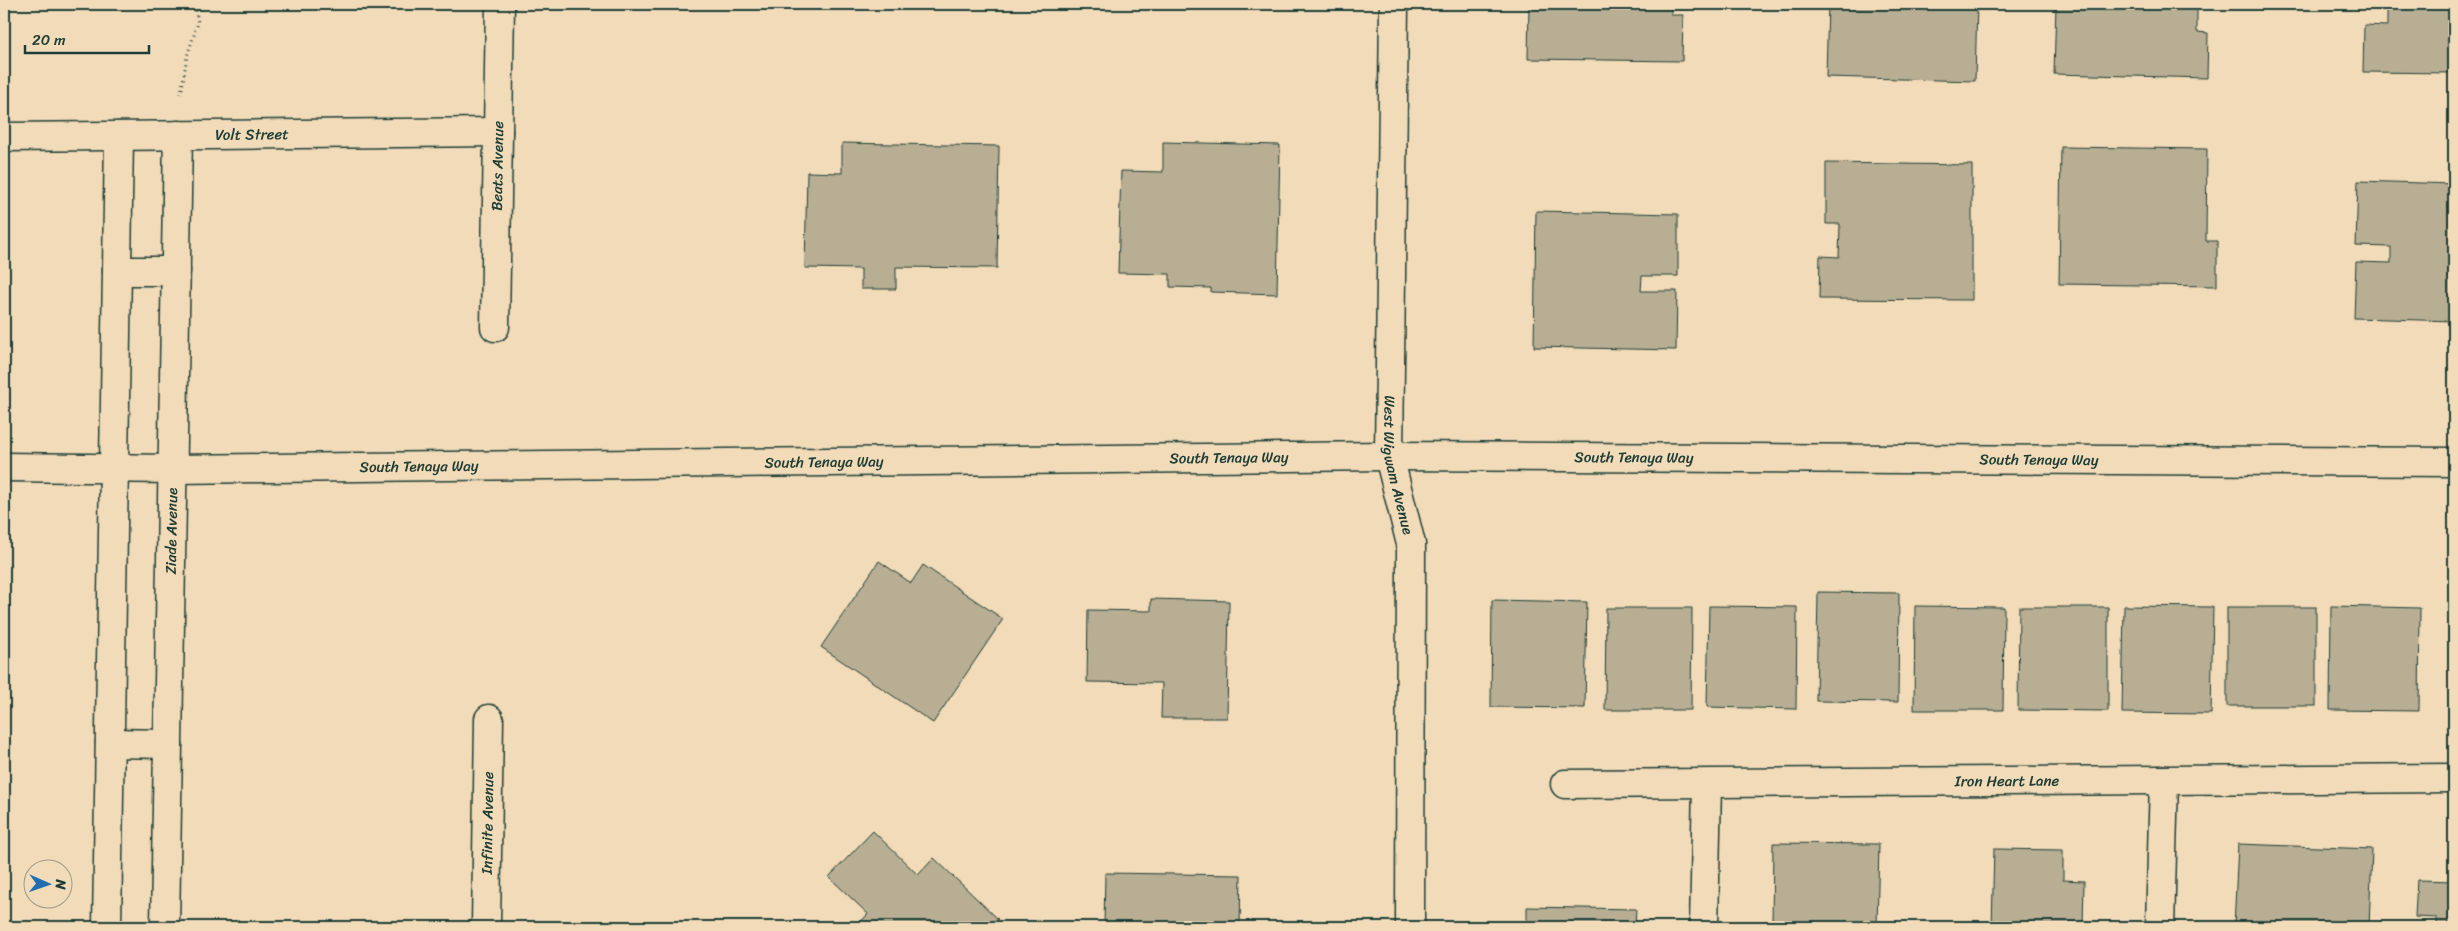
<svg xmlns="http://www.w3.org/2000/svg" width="2458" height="931" font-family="Sriracha,sans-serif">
  <rect width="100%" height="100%" fill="#f1dbb9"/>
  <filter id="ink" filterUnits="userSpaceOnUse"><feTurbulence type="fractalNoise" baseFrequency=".02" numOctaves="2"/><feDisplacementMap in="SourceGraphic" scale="10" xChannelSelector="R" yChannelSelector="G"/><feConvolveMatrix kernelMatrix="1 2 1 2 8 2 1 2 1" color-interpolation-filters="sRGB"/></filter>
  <g filter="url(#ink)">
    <!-- building -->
    <g fill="#b7ae94" stroke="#1f3d34">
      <path d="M1529,4h142v11h12l-1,46 -154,-2z"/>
      <path d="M1828,4h149l-2,77 -149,-4z"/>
      <path d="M2056,4h141v28l11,1 -1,45 -153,-4z"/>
      <path d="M2387,4h67v69l-91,-1 1,-47 23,1z"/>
      <path d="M1163,142l117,3 -3,149 -66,-2v-4l-41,-1v-13l-52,-1 3,-102 42,1z"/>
      <path d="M842,143l157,3 -2,122 -101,-1v22h-35v-20l-56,-1 2,-96 35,1z"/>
      <path d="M2061,147l146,2 -1,92h11v45l-158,-2z"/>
      <path d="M1826,163l146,2v135l-153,-1 1,-43 19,1 1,-33h-14z"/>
      <path d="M2358,181l96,3v137l-100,-3 2,-56 35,1v-16l-35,-1z"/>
      <path d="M1536,211l142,3v62h-36l-1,15h36l-1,59 -142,-3z"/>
      <path d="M879,561l32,22 12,-18 80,54 -70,104 -112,-76z"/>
      <path d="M1818,592l81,1 -1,109 -82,-1z"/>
      <path d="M1151,599l78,2 -2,117h-66l1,-35 -75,-1 1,-72 63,1z"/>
      <path d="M1492,600l95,2 -2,106 -94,-1z"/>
      <path d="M1709,606l88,1 -1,102 -89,-2z"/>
      <path d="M1915,606l89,1 -1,103h-89z"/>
      <path d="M2124,606l89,1 -2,107 -89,-1z"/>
      <path d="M2331,606l89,2 -1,103 -89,-1z"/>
      <path d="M2019,607h89v104l-90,-1z"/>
      <rect x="2227" y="607" width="89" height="99"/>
      <path d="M1606,608h86l-1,102h-86z"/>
      <path d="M873,831l45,44 16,-17 64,61 -9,8h-133l12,-13 -39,-37z"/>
      <path d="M1773,843l106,1 -2,83h-105z"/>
      <path d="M2238,844l134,5 -3,78h-135z"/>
      <path d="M1994,849l69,1v30l21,1 -1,46h-91z"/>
      <path d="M1105,873l136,2 -1,52h-136z"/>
      <path d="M2417,880l37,1v46h-17v-9l-22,-1z"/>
      <path d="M1527,907l109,2 -1,18h-108z"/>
    </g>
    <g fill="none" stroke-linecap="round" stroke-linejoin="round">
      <!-- minor casing -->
      <g stroke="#1f3d34" stroke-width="31">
        <g id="minor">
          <path id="s1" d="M1394,4l-5,452 22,88 -1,383"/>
          <path id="s2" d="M4,137l494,-5"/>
          <path d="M117,271h59"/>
          <path id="s3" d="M495,327l5,-323"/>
          <path id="s4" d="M4,467l168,2 1217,-13 1065,6"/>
          <path d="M110,743l58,1"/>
          <path id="s5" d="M1565,784l886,-6"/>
          <path d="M107,927l12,-791"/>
          <path id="s6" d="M165,927l13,-792"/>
          <path id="s7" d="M486,927l3,-208"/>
          <path d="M1704,927l3,-143"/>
          <path d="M2160,927l4,-147"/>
        </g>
      </g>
      <!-- path -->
      <path stroke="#1f3d34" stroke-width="3" stroke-dasharray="1 4" stroke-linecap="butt" d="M181,94l6,-38 11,-33 -3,-19"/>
      <!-- minor -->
      <use href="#minor" stroke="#f1dbb9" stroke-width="28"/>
    </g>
  </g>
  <g text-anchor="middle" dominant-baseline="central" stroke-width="4.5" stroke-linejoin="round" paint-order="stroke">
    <!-- street labels -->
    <g font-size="15" fill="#1f3d34" stroke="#f1dbb9">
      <text stroke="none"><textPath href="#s2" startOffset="248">Volt Street</textPath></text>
      <text stroke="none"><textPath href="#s3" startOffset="161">Beats Avenue</textPath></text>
      <text stroke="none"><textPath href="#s4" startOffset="1225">South Tenaya Way</textPath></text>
      <text stroke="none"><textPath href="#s4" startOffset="1630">South Tenaya Way</textPath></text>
      <text stroke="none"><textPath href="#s4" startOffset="2035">South Tenaya Way</textPath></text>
      <text stroke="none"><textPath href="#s4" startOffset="820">South Tenaya Way</textPath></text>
      <text stroke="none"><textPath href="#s4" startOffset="415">South Tenaya Way</textPath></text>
      <text stroke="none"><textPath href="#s1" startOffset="462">West Wigwam Avenue</textPath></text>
      <text stroke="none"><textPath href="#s6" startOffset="396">Ziade Avenue</textPath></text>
      <text stroke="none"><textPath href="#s5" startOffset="442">Iron Heart Lane</textPath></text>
      <text stroke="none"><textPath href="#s7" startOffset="104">Infinite Avenue</textPath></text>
    </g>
  </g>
  <!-- margin -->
  <rect width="2458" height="931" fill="none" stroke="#f1dbb9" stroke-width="20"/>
  <rect x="10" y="10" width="2438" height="911" fill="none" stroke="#1f3d34" stroke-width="2" filter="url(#ink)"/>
  <!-- north arrow -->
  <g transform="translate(48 884) rotate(92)"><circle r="24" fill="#f1dbb9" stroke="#9d9c84"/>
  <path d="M0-4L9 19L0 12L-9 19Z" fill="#1f6fb2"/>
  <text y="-8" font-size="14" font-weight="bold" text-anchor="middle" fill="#1f3d34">N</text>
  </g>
  <!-- scale -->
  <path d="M25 45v8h124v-8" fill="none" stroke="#1f3d34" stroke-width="2.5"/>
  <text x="32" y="45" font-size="15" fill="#1f3d34" stroke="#f1dbb9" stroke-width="4" paint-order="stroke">20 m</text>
</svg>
